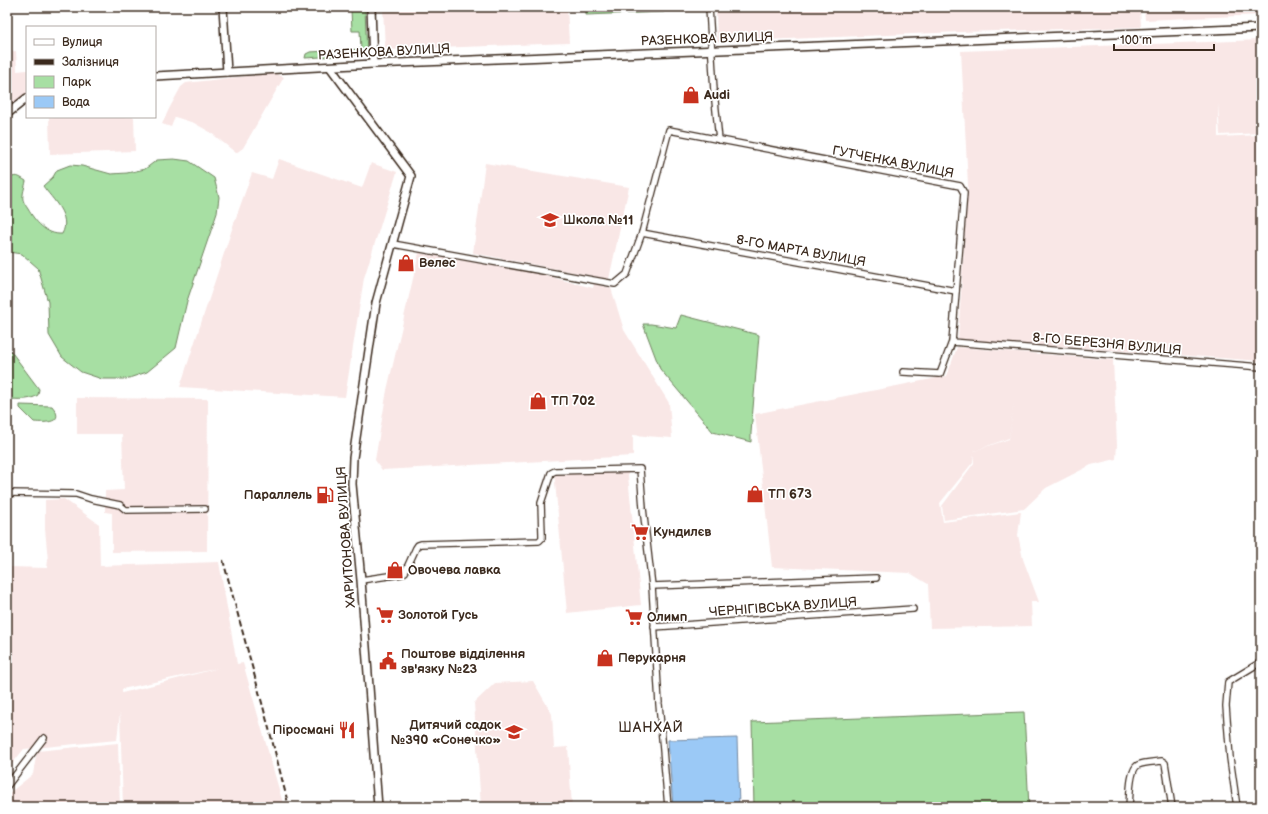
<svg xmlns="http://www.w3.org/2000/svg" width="1268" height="814" font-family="'Balsamiq Sans',sans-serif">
  <rect width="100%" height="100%" fill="#fff"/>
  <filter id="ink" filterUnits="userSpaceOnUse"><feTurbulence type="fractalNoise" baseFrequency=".025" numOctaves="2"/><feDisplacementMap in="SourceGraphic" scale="8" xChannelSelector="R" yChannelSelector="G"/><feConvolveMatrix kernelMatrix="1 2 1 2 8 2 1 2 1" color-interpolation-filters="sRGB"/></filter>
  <g filter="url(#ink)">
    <!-- built -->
    <g fill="#f9e7e6" fill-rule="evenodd">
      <path d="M383,7h184l2,36 -184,7z"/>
      <path d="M716,7h424l1,20 -180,5 -244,10z"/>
      <path d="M1144,7h117v8l-116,5z"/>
      <path d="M1261,40v93l-41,2 -2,-31v33l43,-2v226l-303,-22 10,-154 -7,-134z"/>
      <path d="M16,51l1,20 10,-1v31l-20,16v-65z"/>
      <path d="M274,73l10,4 -41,71 -7,5 -26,-21 -16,-9 -19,-6 -4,10 -9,-3 7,-15 12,-22 5,-4z"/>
      <path d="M49,117h85l1,34 -85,3z"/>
      <path d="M279,159l83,29 9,-25 26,9 -33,106 -19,119 -165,-10 54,-164 18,-50 20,6z"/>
      <path d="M485,163l144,24 -20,92 -136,-26z"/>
      <path d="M419,253l120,21 54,14 1,-4 17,4 13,42 45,73 3,35 -39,-3v21l-251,14 -7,-10 12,-70z"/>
      <path d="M957,347l156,13 4,85 -1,14 -25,6 -45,23 -22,21 -80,11 -2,-14 32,-43v-9l-1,8 -33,41 3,19 78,-10 -3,23 5,24 16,43h-8l1,24 -102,2 -2,-44 -18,-11 -138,-6 -17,-153 192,-38zM1015,394l-6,45 -35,12 35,-13z"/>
      <path d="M77,398l131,1 -1,152 -95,1v-39l-7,-1v-21l19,-1 -2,-56h-45z"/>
      <path d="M627,466l14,139 -74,8 -13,-142z"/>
      <path d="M64,499l35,25 1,42 119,-4 18,102 6,-1 41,144h-161l-3,-94 -3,27 -93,9 -17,21v-203l40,1 1,-8 -3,-31v-29zM219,668l-97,25v-4z"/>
      <path d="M533,681l19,33 2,34 14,-1 4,60h-91l-7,-104 21,-20z"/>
      <path d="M118,743l2,64h-113v-12l26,-21 4,-23z"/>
    </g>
    <!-- green -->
    <g fill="#a7dfa3" stroke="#718460">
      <path d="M586,7h78v5l-78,3z"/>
      <path d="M351,10h14l2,44 -62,4 1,-4 4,-2 51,-3 -1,-18h-8z"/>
      <path d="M174,159l15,2 25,17 5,19 -2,16 -30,88 -11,47 -29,24 -21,7h-24l-21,-7 -19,-15 -13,-22 -1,-33 -10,-34 -16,-14 -14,-2 -1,-2v-70c9,-6 11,-4 19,1 -1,6 -4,13 -3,19 1,3 3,6 5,9 7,12 18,26 34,25 10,-18 -10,-35 -19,-48l10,-9 4,-7 13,-5 12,1 29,8 16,-1 18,-4 12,-9z"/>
      <path d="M681,315l78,20 -8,98v9l-38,-10 -53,-63 -17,-45h8l25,4z"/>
      <path d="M7,346l32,43 -1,6c-9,6 -20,4 -31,4z"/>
      <path d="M20,405l32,1c14,17 -6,17 -18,16l-14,-14z"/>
      <path d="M1024,712l5,95h-275l-2,-85z"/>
    </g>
    <!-- water -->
    <path fill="#9bc9f6" stroke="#7589a0" d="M737,738l2,69h-66l-5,-67z"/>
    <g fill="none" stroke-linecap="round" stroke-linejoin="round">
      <!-- minor casing -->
      <g stroke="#3b2a1e" stroke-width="8">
        <g id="minor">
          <path d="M709,7l5,84 5,49"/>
          <path d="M642,233l314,58"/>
          <path d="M393,244l222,40 12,-10 15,-41 27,-103 291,56 4,7 -12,149 -12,32 -37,-2"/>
          <path d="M952,342l309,25"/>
          <path d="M7,493l69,1 15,5 29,6 6,5 79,-1"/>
          <path d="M361,580l41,-6 3,-2 11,-24 2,-3 3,-1 118,-3 3,-3v-4l-1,-31 10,-30 4,-2 85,-2 3,39 9,78 7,118 9,103"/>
          <path d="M652,586l224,-8"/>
          <path d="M654,627l259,-18"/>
          <path d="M7,786l37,-48"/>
          <path d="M1129,807c1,-10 0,-37 9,-42 6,-3 17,-3 24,-4l3,2 7,44"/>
          <path d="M1237,807l-7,-49 -4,-52 2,-24 33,-20"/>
        </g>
      </g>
      <!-- tertiary casing -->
      <g stroke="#3b2a1e" stroke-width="10">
        <g id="tertiary">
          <path d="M223,7l4,65"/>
          <path d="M371,7l2,57"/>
          <path d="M330,67l81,109 -35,127 -23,155 -1,26 9,96 17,227"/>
          <path d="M155,76l218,-12 888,-36"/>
          <path d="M7,114l20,-16"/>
        </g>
      </g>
      <!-- minor -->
      <use href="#minor" stroke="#fff" stroke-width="5.5"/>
      <!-- tertiary -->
      <use href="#tertiary" stroke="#fff" stroke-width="7"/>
      <!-- rail -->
      <path stroke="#3b2a1e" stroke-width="2" stroke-dasharray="6 3" stroke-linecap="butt" d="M223,560l48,176 18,71"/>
    </g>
  </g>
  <!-- icons -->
  <defs>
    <g id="shop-bare" transform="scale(1.38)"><path d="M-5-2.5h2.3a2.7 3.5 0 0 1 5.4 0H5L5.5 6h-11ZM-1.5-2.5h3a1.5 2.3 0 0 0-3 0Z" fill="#c8321e" stroke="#fff" stroke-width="2.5" paint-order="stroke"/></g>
    <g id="school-bare" transform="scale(1.38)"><path d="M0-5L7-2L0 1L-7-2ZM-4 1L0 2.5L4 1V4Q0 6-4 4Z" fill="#c8321e" stroke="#fff" stroke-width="2.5" paint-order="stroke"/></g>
    <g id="fuel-bare" transform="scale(1.38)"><path d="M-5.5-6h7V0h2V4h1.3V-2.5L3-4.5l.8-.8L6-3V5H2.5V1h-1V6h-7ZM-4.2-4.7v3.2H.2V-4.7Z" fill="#c8321e" stroke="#fff" stroke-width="2.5" paint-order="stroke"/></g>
    <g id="supermarket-bare" transform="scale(1.38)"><path d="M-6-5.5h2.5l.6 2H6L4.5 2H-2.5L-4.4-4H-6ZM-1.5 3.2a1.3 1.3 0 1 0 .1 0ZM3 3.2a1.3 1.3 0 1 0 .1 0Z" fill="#c8321e" stroke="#fff" stroke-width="2.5" paint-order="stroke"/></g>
    <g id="civic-bare" transform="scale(1.38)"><path d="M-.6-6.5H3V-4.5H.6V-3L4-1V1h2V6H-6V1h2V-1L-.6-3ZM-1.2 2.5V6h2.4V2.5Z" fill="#c8321e" stroke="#fff" stroke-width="2.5" paint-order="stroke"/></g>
    <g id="restaurant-bare" transform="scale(1.38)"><path d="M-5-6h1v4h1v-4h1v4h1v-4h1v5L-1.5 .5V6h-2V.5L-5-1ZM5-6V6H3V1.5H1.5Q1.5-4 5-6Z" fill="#c8321e" stroke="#fff" stroke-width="2.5" paint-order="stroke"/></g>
  </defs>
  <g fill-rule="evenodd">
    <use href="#shop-bare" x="691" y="95"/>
    <use href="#school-bare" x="550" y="220"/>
    <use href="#shop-bare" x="406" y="263"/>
    <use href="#shop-bare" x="538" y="401"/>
    <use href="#shop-bare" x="755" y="494"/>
    <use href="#fuel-bare" x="325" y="495"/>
    <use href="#supermarket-bare" x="640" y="532"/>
    <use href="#shop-bare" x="395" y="570"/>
    <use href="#supermarket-bare" x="385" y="615"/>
    <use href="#supermarket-bare" x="634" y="617"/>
    <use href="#shop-bare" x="605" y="658"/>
    <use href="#civic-bare" x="388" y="661"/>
    <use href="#restaurant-bare" x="347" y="730"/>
    <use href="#school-bare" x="514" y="732"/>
  </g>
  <g text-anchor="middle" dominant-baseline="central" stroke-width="3.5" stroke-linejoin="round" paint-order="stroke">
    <!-- street labels -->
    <g font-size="13" fill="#3b2a1e" stroke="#fff">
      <text transform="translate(707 39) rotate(-2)">РАЗЕНКОВА ВУЛИЦЯ</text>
      <text transform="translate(384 52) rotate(-3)">РАЗЕНКОВА ВУЛИЦЯ</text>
      <text transform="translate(893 162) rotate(11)">ГУТЧЕНКА ВУЛИЦЯ</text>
      <text transform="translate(801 251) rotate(10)">8-ГО МАРТА ВУЛИЦЯ</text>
      <text transform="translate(1107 344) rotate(5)">8-ГО БЕРЕЗНЯ ВУЛИЦЯ</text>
      <text transform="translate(346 537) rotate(-94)">ХАРИТОНОВА ВУЛИЦЯ</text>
      <text transform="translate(783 607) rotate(-4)">ЧЕРНІГІВСЬКА ВУЛИЦЯ</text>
    </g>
    <!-- poi labels -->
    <g font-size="13" font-weight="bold" fill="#3b2a1e" stroke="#fff" text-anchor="start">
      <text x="704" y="95">Audi</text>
      <text x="563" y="220">Школа №11</text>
      <text x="419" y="263">Велес</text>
      <text x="551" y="401">ТП 702</text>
      <text x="768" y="494">ТП 673</text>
      <text x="312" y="495" text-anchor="end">Параллель</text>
      <text x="653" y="532">Кундилєв</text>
      <text x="408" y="570">Овочева лавка</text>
      <text x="398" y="615">Золотой Гусь</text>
      <text x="647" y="617">Олимп</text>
      <text x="401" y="654">Поштове відділення<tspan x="401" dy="15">зв'язку №23</tspan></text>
      <text x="618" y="658">Перукарня</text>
      <text x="501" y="725" text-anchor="end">Дитячий садок<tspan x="501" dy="15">№390 «Сонечко»</tspan></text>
      <text x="334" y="730" text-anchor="end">Піросмані</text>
    </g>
    <!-- neighbourhood labels -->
    <g font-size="14" letter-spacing="1" fill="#3b2a1e" stroke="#fff">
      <text x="651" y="727">ШАНХАЙ</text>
    </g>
  </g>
  <!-- margin -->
  <rect width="1268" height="814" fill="none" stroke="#fff" stroke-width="24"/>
  <rect x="12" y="12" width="1244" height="790" fill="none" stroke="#3b2a1e" stroke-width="1.5" filter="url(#ink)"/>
  <!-- legend -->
  <rect x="26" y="26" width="130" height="92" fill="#ffffff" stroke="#b1aaa5"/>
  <rect x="34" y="39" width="20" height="6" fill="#ffffff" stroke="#b1aaa5"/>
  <text x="62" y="46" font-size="12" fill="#3b2a1e">Вулиця</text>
  <rect x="34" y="59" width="20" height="6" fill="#3b2a1e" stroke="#b1aaa5"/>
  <text x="62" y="66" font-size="12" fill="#3b2a1e">Залізниця</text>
  <rect x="34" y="76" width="20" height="12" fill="#a7dfa3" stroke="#b1aaa5"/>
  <text x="62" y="86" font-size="12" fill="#3b2a1e">Парк</text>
  <rect x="34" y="96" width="20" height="12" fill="#9bc9f6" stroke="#b1aaa5"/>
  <text x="62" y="106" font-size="12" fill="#3b2a1e">Вода</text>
  <!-- scale -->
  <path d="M1114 44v6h100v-6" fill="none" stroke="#3b2a1e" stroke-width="2"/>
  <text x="1120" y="44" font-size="12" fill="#3b2a1e" stroke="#ffffff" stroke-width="3" paint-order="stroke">100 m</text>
</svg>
